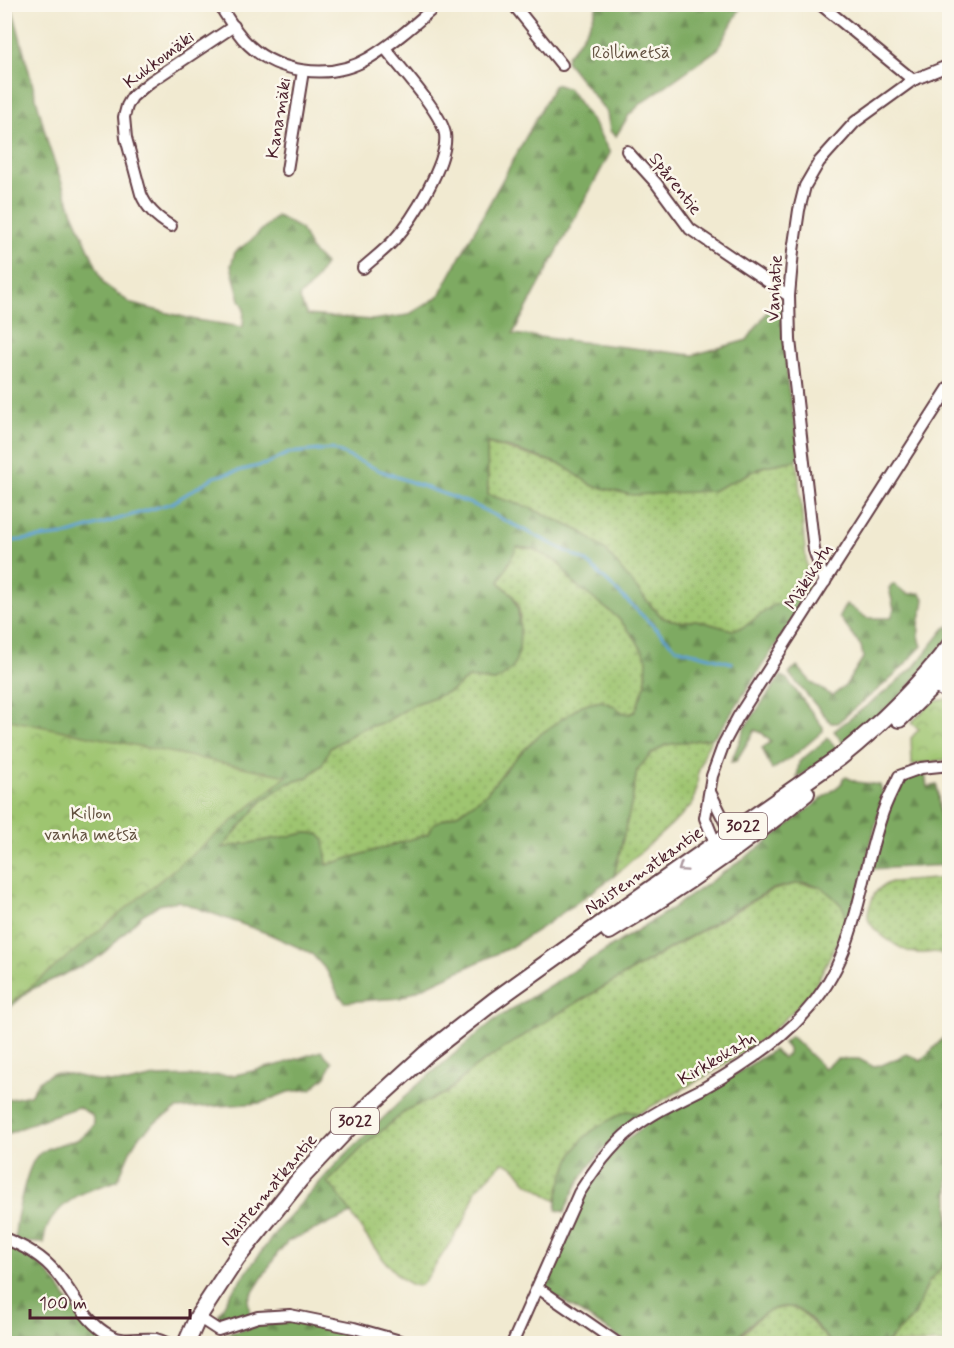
<svg xmlns="http://www.w3.org/2000/svg" width="954" height="1348" font-family="Mynerve,sans-serif">
  <defs>
    <pattern id="grass-dots" width="8" height="8" patternUnits="userSpaceOnUse" patternTransform="scale(1.5)"><rect width="8" height="8" fill="#9ec570"/><path d="M2 2h.1M6 6h.1" fill="none" stroke="#839f5c" stroke-width="1.8" stroke-linecap="round"/></pattern>
    <pattern id="forest-firs" width="22" height="20" patternUnits="userSpaceOnUse" patternTransform="scale(1.5)"><rect width="22" height="20" fill="#7eaa62"/><path d="M5 1l3.5 6h-7zM16 11l3.5 6h-7z" fill="#698a51"/></pattern>
    <pattern id="park-crowns" width="20" height="18" patternUnits="userSpaceOnUse" patternTransform="scale(1.5)"><rect width="20" height="18" fill="#9ec570"/><path d="M2 6a3 3 0 1 1 6 0M12 15a3 3 0 1 1 6 0" fill="none" stroke="#839f5c"/></pattern>
  </defs>
  <rect width="100%" height="100%" fill="#fbf7ec"/>
  <filter id="ink" filterUnits="userSpaceOnUse"><feTurbulence type="fractalNoise" baseFrequency=".0167" numOctaves="2"/><feDisplacementMap in="SourceGraphic" scale="12" xChannelSelector="R" yChannelSelector="G"/><feConvolveMatrix kernelMatrix="1 2 1 2 8 2 1 2 1" color-interpolation-filters="sRGB"/></filter>
  <filter id="wash" filterUnits="userSpaceOnUse"><feTurbulence type="fractalNoise" baseFrequency=".008" numOctaves="4" result="noise"/><feDisplacementMap in="SourceGraphic" scale="24" xChannelSelector="R" yChannelSelector="G"/><feGaussianBlur stdDeviation="1.35" result="paint"/><feColorMatrix in="noise" values="0 0 0 0 0 0 0 0 0 0 0 0 0 0 0 0 0 1.4 0 .05"/><feComposite in="paint" operator="in"/></filter>
  <g filter="url(#wash)">
    <rect width="100%" height="100%" fill="#f1ead1"/>
    <!-- grass -->
    <g fill="url(#grass-dots)" stroke="#74724e" stroke-width="1.5">
      <path d="M487,443l75,22 31,21 119,5 53,-25 32,-6 12,134 -37,12 -28,21 -12,3 -36,-10 -14,2 -19,-4 -81,-86 -54,-25 -40,-12z"/>
      <path d="M516,547l17,2 26,14 15,20 43,34 18,21 12,21 -1,24 -11,29 -6,2 -7,-2 -8,-6 -12,-5 -20,4 -44,31 -27,27 -26,32 -26,18 -25,10 -6,11 -101,31 -3,-25 -6,-6 -11,-1 -86,15 41,-47 24,-17 20,-6 16,-13 8,-17 31,-19 24,-7 30,-18 36,-13 17,-13 27,3c12,-25 37,-58 18,-85 -3,-5 -10,-9 -14,-13z"/>
      <path d="M712,738l-6,11 -8,24 -1,15 -5,16 -12,13 -66,59 18,-75 5,-31 14,-16 14,-9z"/>
      <path d="M949,878v81c-15,-12 -17,-4 -34,-6 -12,-1 -44,-22 -47,-35 -1,-6 2,-12 4,-18 3,-10 9,-14 19,-18z"/>
      <path d="M798,883l25,4 22,22 1,8 -5,17 -26,52 -20,23 -26,25 -58,39 -71,40 -13,-2 -44,28 -17,29 -10,33c-9,-6 -19,-12 -28,-18 -10,-8 -11,-20 -26,-20l-26,27 -12,32 -39,59c-4,4 -7,6 -12,4 -24,-7 -62,-73 -77,-94l-10,-7 41,-41 41,-34 38,-16 29,-26 84,-54 211,-122z"/>
      <path d="M949,1255v88l-63,1 29,-29 13,-32 13,-15z"/>
      <path d="M789,1307l12,4 30,32 -97,1 20,-22 15,-12z"/>
    </g>
    <!-- forest -->
    <g fill="url(#forest-firs)" stroke="#646446" stroke-width="1.5" fill-rule="evenodd">
      <path d="M5,5h6l4,13 34,129 22,61 33,76 28,20 64,16 47,7 1,-20 -4,-7 -9,-34 4,-14 15,-11 27,-25 24,13 10,21 14,14 -12,20 -14,13 8,18 65,5 36,-5 30,-18 117,-213 14,5 25,35 16,29 -97,181 180,21 54,-15 25,-35 10,-2 6,84 11,59 -2,14 -32,6 -53,25 -80,4 -39,-9 -31,-21 -52,-17 -23,-5 1,52 40,12 54,25 25,20 44,54 12,12 19,4 14,-2 36,10 12,-3 28,-21 37,-12 -88,135 -9,9 -47,7 -14,9 -14,16 -5,31 -18,75 -73,52 -32,20 -109,50 -55,4 -7,-8 -11,-23 -16,-18 -42,-19 -91,-33 -19,4 -17,10 -35,35 -14,11 -63,29 -25,22zM517,547l16,2 26,14 14,20 44,34 18,21 12,21 -1,24 -11,29 -6,2 -7,-2 -8,-6 -12,-5 -20,4 -44,31 -27,27 -26,32 -26,18 -25,10 -6,11 -101,31 -3,-25 -5,-6 -12,-1 -85,15 40,-47 24,-17 20,-6 16,-13 8,-17 31,-19 24,-7 30,-18 36,-13 17,-13 27,3 7,-4 10,-8 7,-17 1,-22 -2,-20 -5,-14 -14,-14z"/>
      <path d="M597,5v-1l145,1 -24,44 -75,53 -14,13 -13,21 -6,-5 -3,-18 -41,-52 1,-5c13,-16 25,-31 30,-51z"/>
      <path d="M893,584l15,10 12,-1 4,5c-1,18 -10,29 -2,48l-29,31 -56,46h-6l-42,-49 8,-8 15,17 20,13 13,-10 18,-28 -2,-12 -22,-29 7,-13 21,14h24l3,-9 -5,-21z"/>
      <path d="M949,626v12l-45,54 -59,54 -11,-15 52,-40 27,-23 32,-40z"/>
      <path d="M781,676l6,3 36,48v4l-28,24 -23,15 -10,-22 9,-6 -9,-9 -7,-3 -19,31 -5,1 14,-35z"/>
      <path d="M828,738l10,12 -41,28 2,-16z"/>
      <path d="M925,772l2,15 10,-2 3,31 9,1v48l-79,4c9,-29 15,-67 37,-89 5,-4 12,-6 18,-8z"/>
      <path d="M846,777l11,5 23,3 3,10 -30,120 -7,2c-1,-9 -6,-14 -13,-20 -22,-21 -36,-14 -63,-7l-211,123 -84,54 -29,26 -38,16 -41,34 -40,40 9,8 16,23 -64,27 -11,13 -29,46 3,18 -27,7 -4,-2 -2,-7 11,-20 49,-67 60,-67 75,-73 80,-68 175,-110 92,-64 82,-64 1,-4z"/>
      <path d="M949,1032v223l-8,13 -13,15 -13,32 -29,28h-55c-9,-10 -18,-24 -29,-31 -25,-17 -55,12 -68,31h-106l-84,-54v-4l42,-95 35,-47 38,-27 49,-24 65,-42 10,8 5,-4v-5l-5,-6 8,-7 33,32 13,-9h22l13,7 10,-1 25,-11 14,7z"/>
      <path d="M321,1051l11,11 -6,14 -15,13 -23,3 -27,11 -84,6 -23,14 -17,16 -6,10 -13,31c-13,6 -32,9 -44,18 -16,11 -30,26 -30,45l-24,-1 -5,-4c0,-17 11,-68 21,-81 2,-3 8,-6 11,-8 24,-12 28,0 47,-25l-2,-9 -14,-8 -43,15 -30,13v-35l25,-5 9,-14 13,-8 18,1 28,7 29,2 28,-6 80,-2 43,-10z"/>
      <path d="M627,1111l13,2c-11,15 -27,25 -39,39 -15,17 -29,39 -36,60l-9,-2c1,-21 13,-55 27,-71 11,-12 30,-21 44,-28z"/>
      <path d="M5,1245c14,5 28,12 39,24 26,26 37,68 78,74l-117,1z"/>
      <path d="M290,1321l69,14 31,9h-169l6,-10 34,-9z"/>
    </g>
    <!-- park -->
    <g fill="url(#park-crowns)" stroke="#74724e" stroke-width="1.5">
      <path d="M946,699l3,1v59l-37,6 -1,-27 8,-9 -8,-6 21,-21z"/>
      <path d="M5,719l282,57 -282,232 -1,-289z"/>
    </g>
    <g fill="none" stroke-linecap="round" stroke-linejoin="round">
      <!-- stream -->
      <g stroke="#5ea2d3" stroke-width="3">
        <path d="M4,542l61,-7 107,-32 42,-26 52,-13 23,-11 43,-4 49,22 93,34 112,56 90,87 56,15"/>
        <path d="M4,1297l1,-35"/>
      </g>
    </g>
  </g>
  <g filter="url(#ink)">
    <g fill="none" stroke-linecap="round" stroke-linejoin="round">
      <!-- minor casing -->
      <g stroke="#633d44" stroke-width="14">
        <g id="minor">
          <path d="M219,4c7,12 15,24 24,35 30,34 86,43 126,19 25,-15 47,-35 69,-54"/>
          <path d="M513,4l49,61"/>
          <path d="M820,4l93,76"/>
          <path d="M627,151l29,32 34,46 99,67"/>
          <path d="M287,170l16,-99"/>
          <path d="M171,226c-14,-8 -24,-17 -30,-32l-15,-56 -2,-21 3,-11 5,-9 18,-15 84,-56"/>
          <path d="M363,268c11,-10 22,-18 31,-28 18,-19 55,-79 51,-106 -4,-22 -45,-66 -60,-86"/>
          <path d="M825,582l-11,-32 -24,-210 -1,-44 4,-45 6,-41 6,-24 14,-24 36,-40 58,-42 37,-15"/>
          <path d="M710,792l23,46"/>
          <path d="M718,850l-13,-32 7,-42 12,-33 14,-26 212,-331"/>
          <path d="M4,1238c21,9 39,18 53,36 18,21 27,48 54,62 14,7 30,1 45,3 4,1 9,3 13,5"/>
          <path d="M538,1288l81,56"/>
          <path d="M198,1317l20,13 40,-13 32,-2 64,13 57,16"/>
          <path d="M512,1344l67,-151c15,-23 31,-46 52,-63 21,-17 47,-29 71,-41 36,-20 74,-44 102,-75 54,-57 53,-126 77,-196 4,-15 12,-28 18,-42l22,-8 29,-3"/>
        </g>
      </g>
      <!-- tertiary casing -->
      <g stroke="#633d44" stroke-width="16">
        <path id="tertiary" d="M929,679l6,6 15,8"/>
      </g>
      <!-- primary casing -->
      <g stroke="#633d44" stroke-width="20">
        <g id="primary">
          <path d="M899,719l51,-50"/>
          <path d="M609,931c69,-41 135,-87 197,-138"/>
          <path d="M186,1344l12,-27 38,-58 64,-80 71,-75 55,-50 68,-53 109,-78 237,-166c41,-33 78,-70 110,-111"/>
        </g>
      </g>
      <!-- minor -->
      <use href="#minor" stroke="#fff" stroke-width="10"/>
      <!-- tertiary -->
      <use href="#tertiary" stroke="#fff" stroke-width="14"/>
      <!-- primary -->
      <use href="#primary" stroke="#fff" stroke-width="16"/>
    </g>
    <!-- one-way arrows -->
    <defs><path id="oneway-chevron" d="M-2-3.5L2.5 0L-2 3.5" fill="none" stroke-width="1.6" stroke-linecap="round" stroke-linejoin="round" transform="scale(1.5)"/></defs>
    <use stroke="#ae9aa0" href="#oneway-chevron" transform="translate(682 868) rotate(146)"/>
  </g>
  <g text-anchor="middle" dominant-baseline="central" stroke-width="5" stroke-linejoin="round" paint-order="stroke">
    <!-- shield labels -->
    <g fill="#fbf7ec" stroke="#7f6065" stroke-width="1.5">
      <rect x="719" y="813" width="48" height="26" rx="4.5"/>
      <rect x="331" y="1108" width="48" height="26" rx="4.5"/>
    </g>
    <g font-size="16" font-weight="bold" fill="#4a1f2b">
      <text x="743" y="826">3022</text>
      <text x="355" y="1121">3022</text>
    </g>
    <!-- park labels -->
    <g font-size="18" fill="#635140" stroke="#fbf7ec">
      <text x="631" y="53">Röllimetsä</text>
      <text x="91" y="814">Killon<tspan x="91" dy="21">vanha metsä</tspan></text>
    </g>
    <!-- street labels -->
    <g font-size="18" fill="#4a1f2b" stroke="#fbf7ec">
      <text transform="translate(159 60) rotate(-37)">Kukkomäki</text>
      <text transform="translate(279 118) rotate(-81)">Kanamäki</text>
      <text transform="translate(675 184) rotate(52)">Spårentie</text>
      <text transform="translate(775 288) rotate(-87)">Vanhatie</text>
      <text transform="translate(809 577) rotate(-58)">Mäkikatu</text>
      <text transform="translate(644 871) rotate(-35)">Naistenmatkantie</text>
      <text transform="translate(717 1059) rotate(-31)">Kirkkokatu</text>
      <text transform="translate(269 1190) rotate(-50)">Naistenmatkantie</text>
    </g>
  </g>
  <!-- margin -->
  <rect width="954" height="1348" fill="none" stroke="#fbf7ec" stroke-width="24"/>
  <!-- scale -->
  <path d="M30 1309v9h160v-9" fill="none" stroke="#4a1f2b" stroke-width="3"/>
  <text x="39" y="1309" font-size="18" fill="#4a1f2b" stroke="#fbf7ec" stroke-width="4.5" paint-order="stroke">100 m</text>
</svg>
